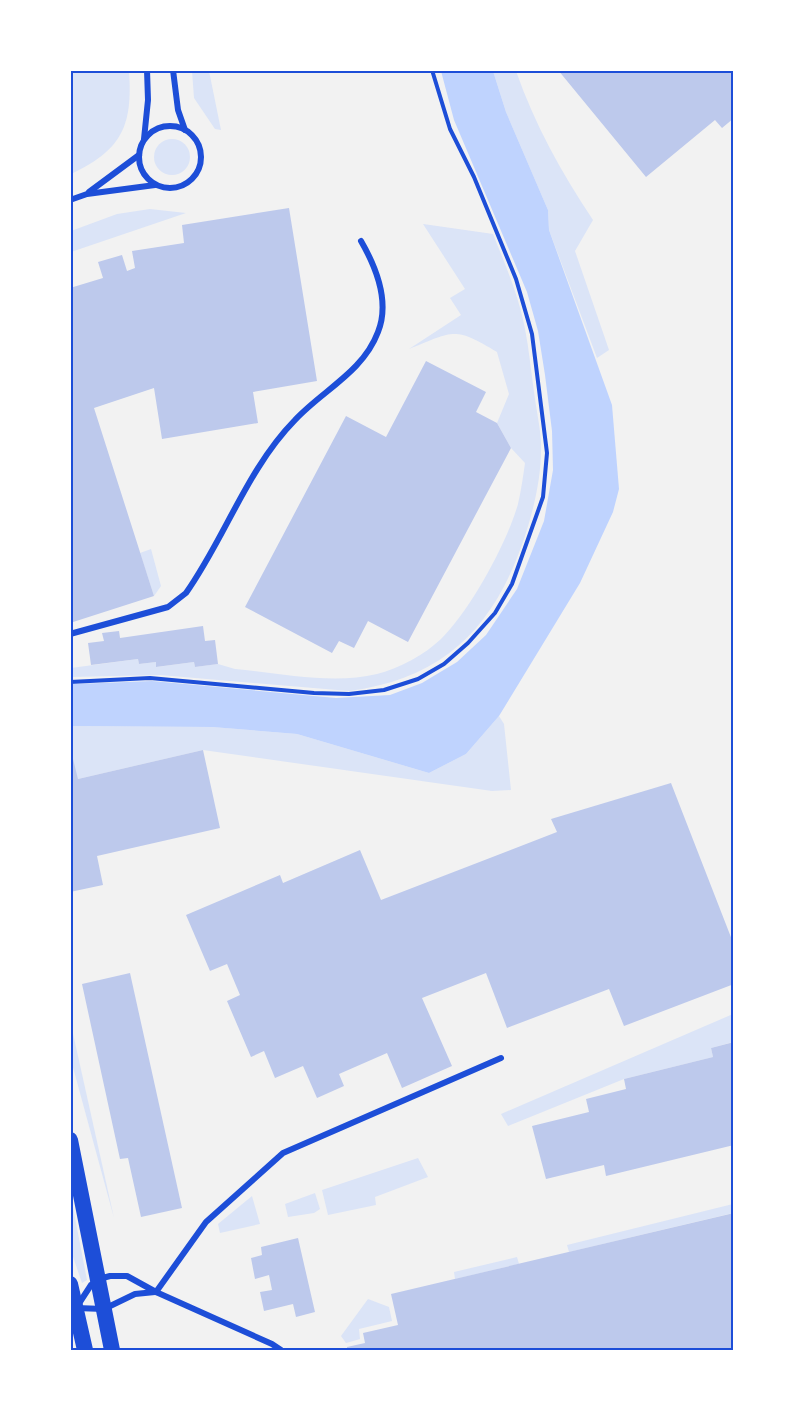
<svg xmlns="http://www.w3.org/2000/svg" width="804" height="1421" font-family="Jost,sans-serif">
  <rect width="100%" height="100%" fill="#f2f2f2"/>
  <!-- green -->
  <g fill="#dbe4f7">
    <path d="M71,70l58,1c4,56 -8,79 -58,103z"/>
    <path d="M192,71h17l12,59 -6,-1 -21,-31z"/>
    <path d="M493,71h23c19,54 45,101 77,149l-18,31 34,99 -12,8 -48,-128 -1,-20 -42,-98z"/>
    <circle cx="172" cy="157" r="18"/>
    <path d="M150,209l36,4 -115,39v-21l46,-17z"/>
    <path d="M423,224l70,10c12,30 26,62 32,95 4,20 6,42 9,63 2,16 6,33 7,50 1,32 -6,63 -16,94 -30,90 -79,142 -176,155l-189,-16 -89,2v-9l67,-9 1,5 17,-2 1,5 37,-5 1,5 23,-3 17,5c45,4 97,16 142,5 23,-6 47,-19 64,-35 29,-28 66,-96 77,-135 3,-13 5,-27 7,-41l-14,-15 -14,-25 12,-29 -12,-42c-43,-26 -43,-21 -88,-3l52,-34 -11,-17 15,-9z"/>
    <path d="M151,549l10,37 -7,10 -14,-43z"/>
    <path d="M499,716l5,8 7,66 -19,1 -289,-41 -125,29 -7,-19v-34l141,1 85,7 132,39 37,-19z"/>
    <path d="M733,1014v28l-22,6 2,9 -89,22 -116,47 -7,-12z"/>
    <path d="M70,1020l44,198 -43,-158z"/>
    <path d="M418,1158l10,19 -53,20 1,8 -48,10 -6,-25z"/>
    <path d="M70,1192l17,88 -5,3 -11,-32z"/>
    <path d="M315,1193l5,16 -6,4 -26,4 -3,-13z"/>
    <path d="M252,1196l8,28 -40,9 -2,-9z"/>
    <path d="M733,1204v9l-164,39 -2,-7z"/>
    <path d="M517,1257l2,7 -64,15 -1,-7z"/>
    <path d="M368,1299l21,8 3,14 -33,8 1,10 -14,4 -5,-7z"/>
  </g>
  <!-- water -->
  <path fill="#bfd3fe" d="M441,71h52l13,41 42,98 1,20 63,175 7,84 -6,23 -33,71 -81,133 -33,38 -37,19 -132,-39 -85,-7 -141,-1v-42h4l77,-3 184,17 54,-3 32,-12 35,-21 29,-27 31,-46 27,-68 9,-51 -1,-39 -7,-56 -7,-44 -11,-39 -73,-172z"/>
  <!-- building -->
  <g fill="#bdc9ec">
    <path d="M558,70h176v48l-12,10 -7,-8 -69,57z"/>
    <path d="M289,208l28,173 -64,11 5,31 -96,16 -8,-51 -60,20 60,188 -84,27v-335l33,-10 -5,-16 24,-7 5,16 8,-3 -3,-17 52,-8 -2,-18z"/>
    <path d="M426,361l60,31 -10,20 21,11 14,25 -103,194 -40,-21 -14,27 -15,-7 -7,12 -87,-46 101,-191 40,21z"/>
    <path d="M203,626l2,15 10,-1 3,24 -23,3 -1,-5 -38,5v-5l-17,2 -1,-5 -47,6 -3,-22 16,-2 -2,-8 17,-2 1,7z"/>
    <path d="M203,750l17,78 -123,28 6,29 -33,7v-132l3,-1 5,20z"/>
    <path d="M671,783l63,162v39l-110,42 -15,-37 -102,39 -21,-55 -64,25 30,68 -50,22 -15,-35 -48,21 5,12 -27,12 -14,-32 -28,12 -11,-27 -13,6 -24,-56 13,-6 -13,-31 -17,7 -24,-56 94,-40 3,8 77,-33 21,50 176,-68 -6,-13z"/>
    <path d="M130,973l52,235 -41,9 -13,-59 -8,1 -38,-175z"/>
    <path d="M734,1042v103l-128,31 -2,-11 -58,14 -14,-53 57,-14 -3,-13 40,-10 -2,-10 89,-22 -2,-9z"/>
    <path d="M734,1213v137h-387v-3l18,-4 -2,-10 35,-8 -7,-31z"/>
    <path d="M298,1238l17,74 -19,5 -3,-13 -29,7 -4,-19 12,-2 -3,-15 -14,4 -4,-21 11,-3 -1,-8z"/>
  </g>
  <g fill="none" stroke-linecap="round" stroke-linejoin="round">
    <!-- path -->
    <path stroke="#1d4ed8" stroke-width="4" d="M70,682l80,-4 164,15 35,1 35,-4 34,-11 26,-15 24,-21 27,-30 17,-29 31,-87 4,-44 -15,-119 -16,-55 -42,-102 -24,-48 -18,-59"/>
    <!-- minor -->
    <g stroke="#1d4ed8" stroke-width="6">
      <path d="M173,70l5,40 7,20"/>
      <circle cx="170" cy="157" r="31"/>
      <path d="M144,139l4,-39 -1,-30"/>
      <path d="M89,192l50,-37"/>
      <path d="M70,200l17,-6 68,-9"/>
      <path d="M70,634l98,-27 18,-14c39,-55 61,-124 109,-173 28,-30 68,-48 83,-88 12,-30 -2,-65 -17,-91"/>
      <path d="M156,1292l50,-70 77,-69 218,-95"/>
      <path d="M78,1305l13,-20 8,-6 11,-3h17l29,16 116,52 9,6"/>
      <path d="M76,1308l28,1 31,-15 20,-2"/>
    </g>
    <!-- trunk -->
    <g stroke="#1d4ed8" stroke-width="16">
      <path d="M70,1140l42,210"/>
      <path d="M70,1284l15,66"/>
    </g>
  </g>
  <!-- border -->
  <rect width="804" height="1421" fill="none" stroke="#ffffff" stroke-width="144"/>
  <rect x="72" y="72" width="660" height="1277" fill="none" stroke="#1d4ed8" stroke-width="2"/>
</svg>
